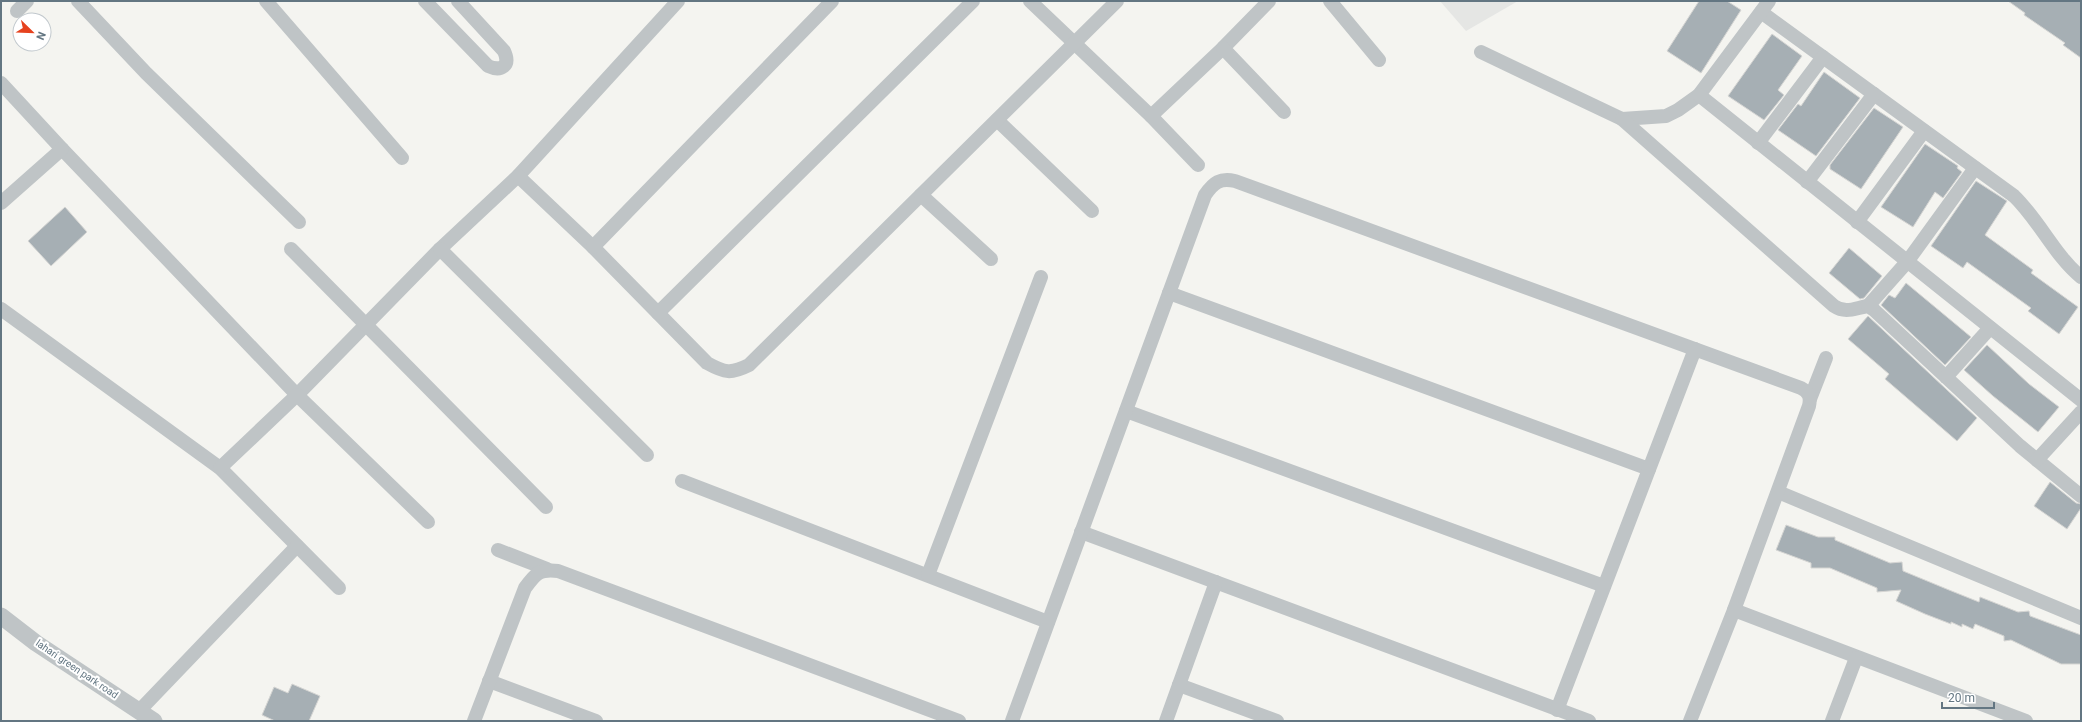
<svg xmlns="http://www.w3.org/2000/svg" width="2082" height="722" font-family="Roboto,sans-serif">
  <rect width="100%" height="100%" fill="#f4f4f0"/>
  <!-- built -->
  <path fill="#e5e6e4" d="M1440,1h78l-52,30z"/>
  <!-- building -->
  <g fill="#a6afb4" stroke="#d5d5d3">
    <path d="M1699,1h28l14,9 -40,63 -34,-22z"/>
    <path d="M2008,1h73v57l-18,-13 2,-2 -41,-28 1,-2z"/>
    <path d="M1772,34l30,22 -24,34 6,5 -20,25 -36,-24z"/>
    <path d="M1824,72l36,26 -44,58 -38,-26 20,-26 3,2z"/>
    <path d="M1874,108l29,19 -42,62 -31,-20v-4z"/>
    <path d="M1925,144l33,22 -1,2 5,4 -19,26 -8,-6 -22,35 -32,-20z"/>
    <path d="M1976,181l31,20 -22,34 48,35 -2,3 47,34 -19,27 -31,-23 3,-3 -64,-46 -4,6 -32,-22z"/>
    <path d="M65,207l22,25 -36,34 -23,-25z"/>
    <path d="M1849,248l33,28 -18,22 -4,1 -31,-26z"/>
    <path d="M1906,283l65,54 -26,28 -64,-60 8,-10 6,3z"/>
    <path d="M1868,316l109,102 -20,23 -72,-62 4,-5 -41,-35z"/>
    <path d="M1987,345l42,39 30,23 -21,25 -45,-36 -29,-26z"/>
    <path d="M2050,482l26,21 5,1v4l-14,21 -33,-23z"/>
    <path d="M1786,525l32,12h17v3l55,23 12,-1 1,9 46,19 30,12 1,-5 38,15 11,-1 1,5 51,19v29h-20l-50,-24 -7,1v-5l-29,-12 -2,5 -11,-5v3l-11,-5v2l-26,-10 -29,-13 5,-11 -24,2v-4l-47,-20h-19v-5l-35,-13z"/>
    <path d="M292,684l28,12 -11,25h-34l-13,-6 12,-28 14,6z"/>
  </g>
  <g fill="none" stroke-linecap="round" stroke-linejoin="round">
    <!-- minor -->
    <g stroke="#bfc4c6" stroke-width="14">
      <path d="M78,1l68,72 153,149"/>
      <path d="M266,1l136,157"/>
      <path d="M425,1l63,65c13,6 23,0 16,-15l-46,-50"/>
      <path d="M1030,1l121,115 72,-68 46,-47"/>
      <path d="M1330,1l49,59"/>
      <path d="M17,11l10,-10"/>
      <path d="M1761,12l253,184c25,24 41,60 67,81"/>
      <path d="M1223,48l61,64"/>
      <path d="M1481,52l141,67 44,-3 12,-6 21,-15 70,-94"/>
      <path d="M1,83l61,66 235,246 143,-146 78,-73 160,-175"/>
      <path d="M1699,95l382,305"/>
      <path d="M1151,116l47,49"/>
      <path d="M1622,119l212,187c12,8 21,2 34,0l6,4 146,136 61,50"/>
      <path d="M997,120l95,91"/>
      <path d="M1758,143l65,-86"/>
      <path d="M518,176l75,71 114,116c18,10 24,11 42,2l368,-364"/>
      <path d="M1807,182l67,-88"/>
      <path d="M921,195l70,64"/>
      <path d="M1,203l61,-54"/>
      <path d="M1857,222l67,-91"/>
      <path d="M593,247l239,-246"/>
      <path d="M291,249l255,258"/>
      <path d="M440,249l207,206"/>
      <path d="M1169,293l480,176"/>
      <path d="M1868,306l39,-44 68,-94"/>
      <path d="M1,309l219,159 119,120"/>
      <path d="M658,313l315,-312"/>
      <path d="M1946,377l44,-49"/>
      <path d="M1810,399l16,-41"/>
      <path d="M1126,411l478,175"/>
      <path d="M2037,460l44,-48"/>
      <path d="M220,468l77,-73 131,127"/>
      <path d="M682,481l366,141"/>
      <path d="M1778,492l303,126"/>
      <path d="M1081,532l508,189"/>
      <path d="M498,550l49,19"/>
      <path d="M928,575l113,-298"/>
      <path d="M1734,610l292,111"/>
      <path d="M489,681l107,40"/>
      <path d="M1179,685l98,36"/>
      <path d="M1557,710l138,-361"/>
      <path d="M139,711l158,-165"/>
      <path d="M474,721l51,-133c11,-15 14,-19 33,-17l401,150"/>
      <path d="M1012,721l193,-526c9,-13 15,-17 30,-14l566,207c8,4 10,9 8,18l-75,204 -44,111"/>
      <path d="M1166,721l50,-139"/>
      <path d="M1832,721l24,-63"/>
    </g>
    <!-- tertiary -->
    <path stroke="#bfc4c6" stroke-width="17" d="M1,616l35,27 118,78"/>
  </g>
  <g text-anchor="middle" dominant-baseline="central" stroke-width="4" stroke-linejoin="round" paint-order="stroke">
    <!-- street labels -->
    <g font-size="10" fill="#637682" stroke="#fff">
      <text transform="translate(77 669) rotate(34)">lahari green park road</text>
    </g>
  </g>
  <!-- border -->
  <rect width="2082" height="722" fill="none" stroke="#637682" stroke-width="4"/>
  <!-- north arrow -->
  <g transform="translate(32 32) rotate(113)"><circle r="19" fill="#ffffff" stroke="#c1c8cd"/>
  <path d="M0-3L7 15L0 10L-7 15Z" fill="#e6421e"/>
  <text y="-6" font-size="11" font-weight="bold" text-anchor="middle" fill="#637682">N</text>
  </g>
  <!-- scale -->
  <path d="M1942 702v6h52v-6" fill="none" stroke="#637682" stroke-width="2"/>
  <text x="1948" y="702" font-size="12" fill="#637682" stroke="#ffffff" stroke-width="3" paint-order="stroke">20 m</text>
</svg>
